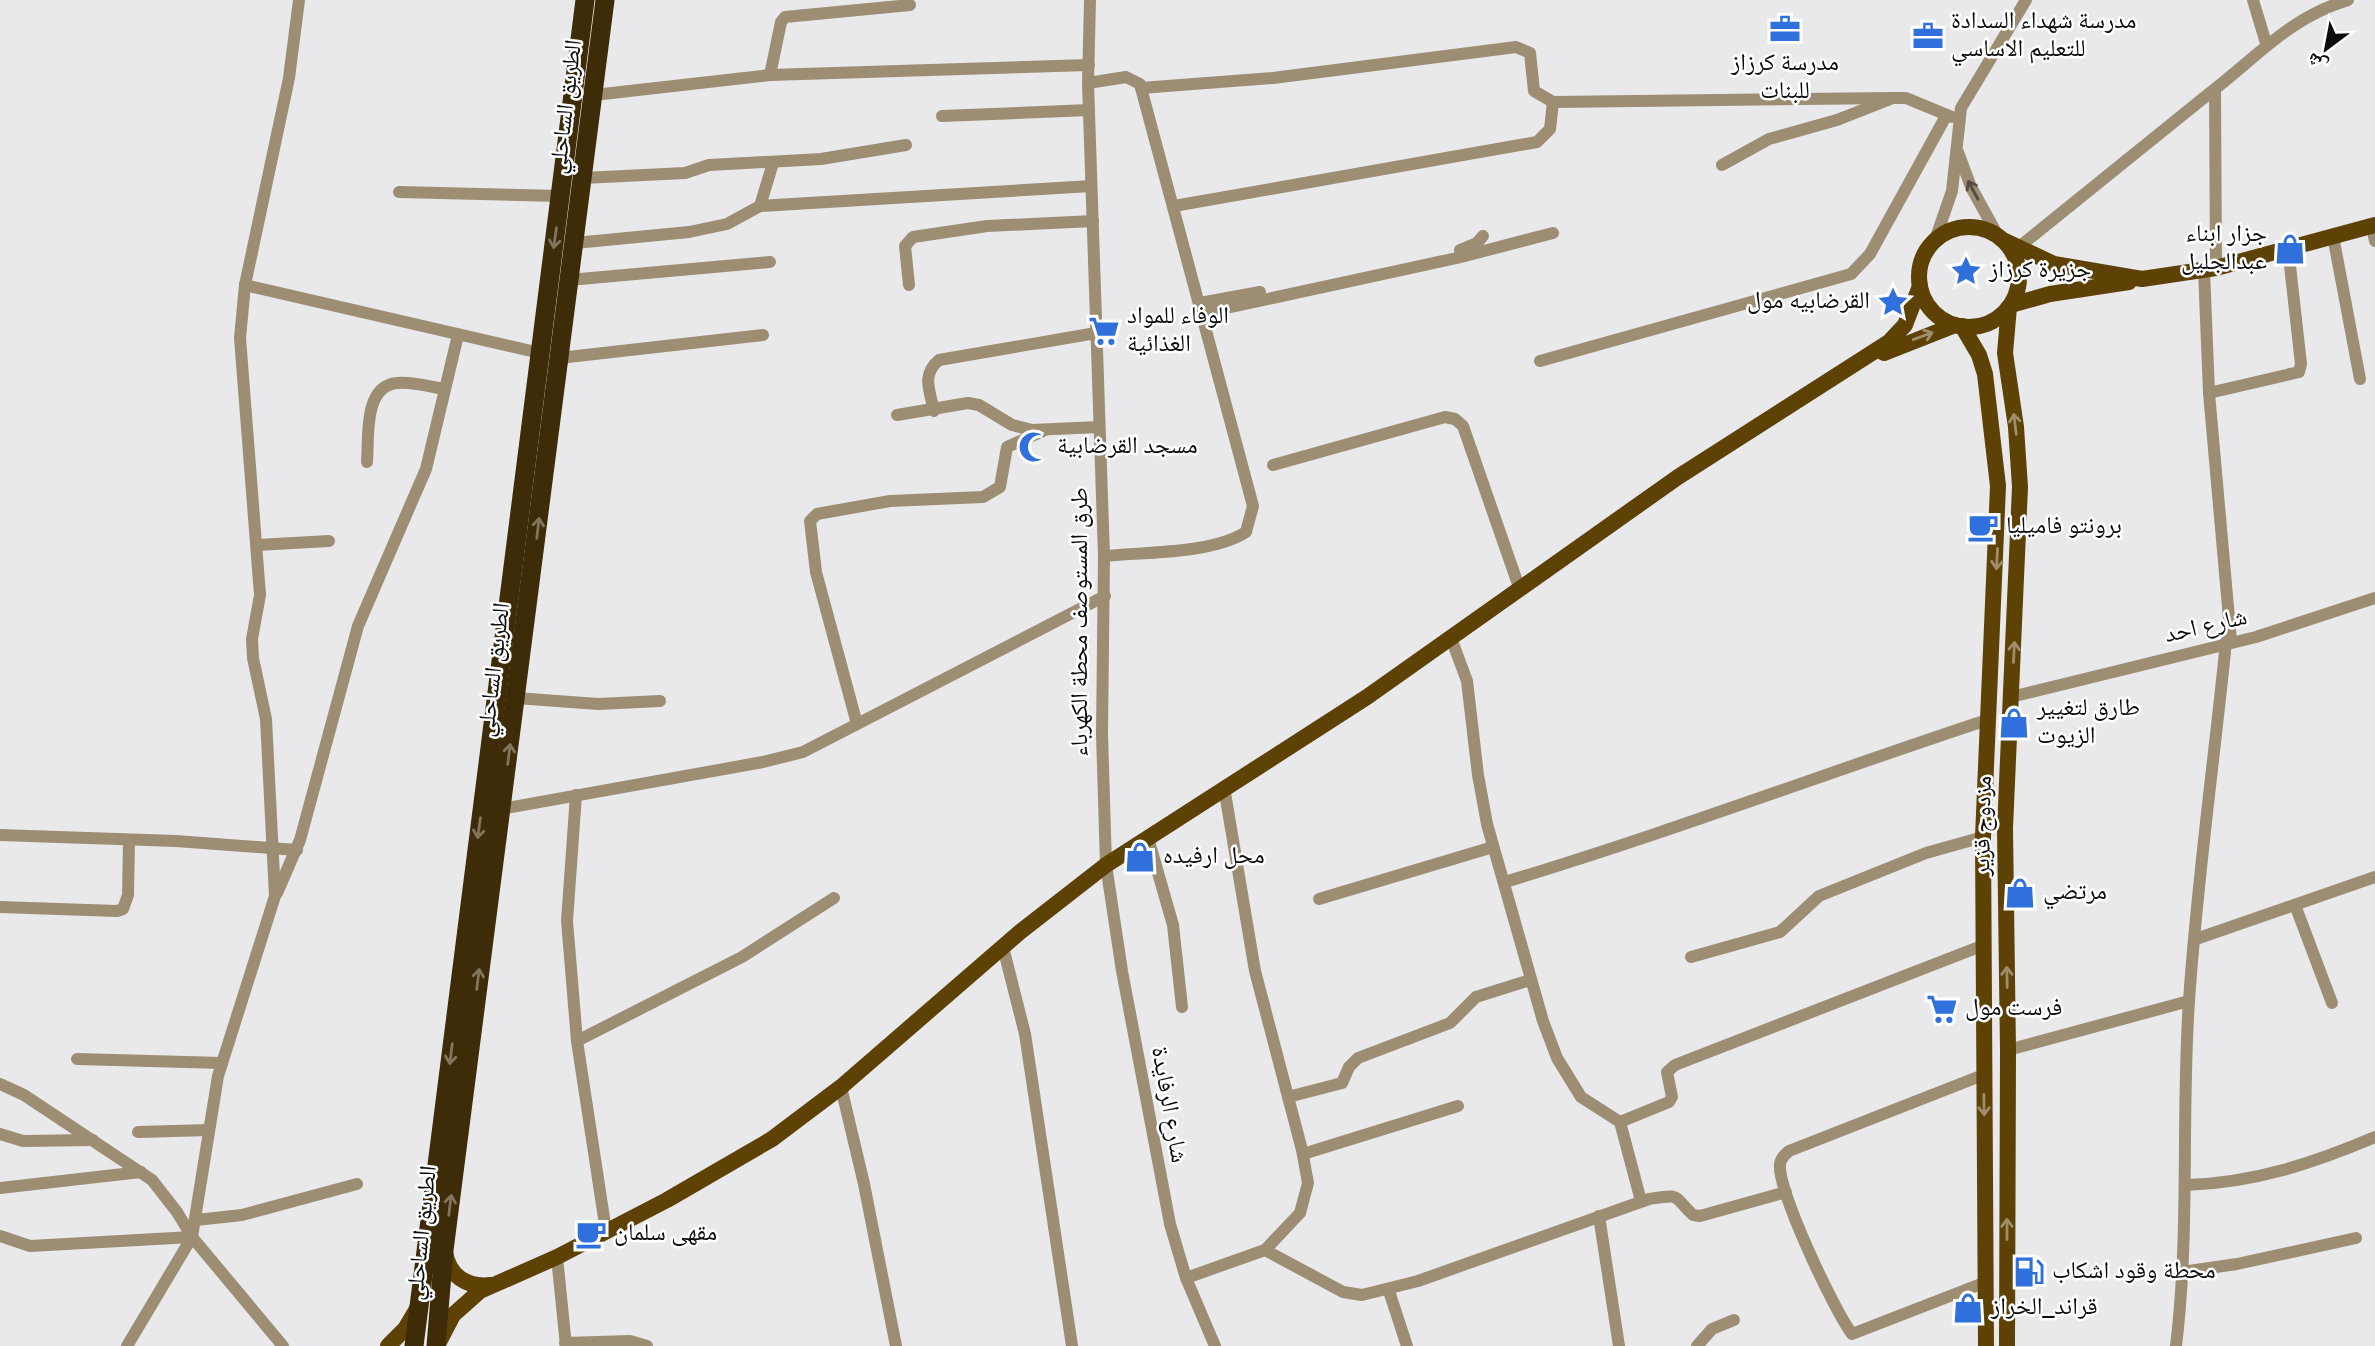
<svg xmlns="http://www.w3.org/2000/svg" width="2375" height="1346" font-family="Overpass,'Noto Naskh Arabic',sans-serif">
  <rect width="100%" height="100%" fill="#e9e9ec"/>
  <g fill="none" stroke-linecap="round" stroke-linejoin="round">
    <!-- minor -->
    <g stroke="#9d8d73" stroke-width="12">
      <path d="M1090,0l-2,83 16,473 -2,178 4,131 16,106 48,253 16,54 29,68"/>
      <path d="M2253,0l13,43"/>
      <path d="M770,75l11,-53 4,-5 125,-12"/>
      <path d="M1088,83l38,-6 14,7 113,422 -7,26c-34,22 -101,20 -142,24"/>
      <path d="M1141,88l132,-10 243,-31 14,6 4,38 19,11 340,-4"/>
      <path d="M2215,89l1,179"/>
      <path d="M594,95l176,-20 319,-10"/>
      <path d="M942,116l147,-6"/>
      <path d="M1958,152l13,35 27,49"/>
      <path d="M1722,165l47,-26 68,-19 56,-22h13l46,19"/>
      <path d="M583,178l102,-5 24,-8 112,-6 85,-14"/>
      <path d="M399,192l162,4"/>
      <path d="M760,206l13,-43"/>
      <path d="M1174,206l363,-64 13,-13 3,-27"/>
      <path d="M2372,226l3,15"/>
      <path d="M2333,236l27,143"/>
      <path d="M1935,240l17,-49 9,-83 65,-108"/>
      <path d="M575,243l114,-11 38,-8 33,-18 331,-20"/>
      <path d="M2019,247c64,-52 128,-104 192,-155 47,-36 78,-74 137,-92"/>
      <path d="M1460,250l17,-7 6,-7"/>
      <path d="M2204,270l5,123 22,248"/>
      <path d="M569,280l201,-18"/>
      <path d="M245,285l295,68"/>
      <path d="M909,285l-4,-39 8,-9 74,-11 106,-5"/>
      <path d="M1200,303l60,-11"/>
      <path d="M1203,313l254,-55 96,-25"/>
      <path d="M559,358l204,-23"/>
      <path d="M1540,361l311,-87 19,-20 76,-138"/>
      <path d="M2209,393l90,-21 2,-8 -13,-116"/>
      <path d="M934,411c-4,-20 -13,-36 5,-51l157,-27"/>
      <path d="M897,415l71,-12 11,2 33,20 20,5 67,-3"/>
      <path d="M367,462c2,-24 -4,-76 30,-79 14,-2 34,4 48,6"/>
      <path d="M1273,465l172,-48 10,2 8,7 57,164"/>
      <path d="M257,545l72,-4"/>
      <path d="M1451,638l16,43 11,94 9,49 56,197 14,37 24,39 39,25 21,79"/>
      <path d="M2011,697l245,-60 119,-39"/>
      <path d="M516,698l82,6 62,-3"/>
      <path d="M857,724l-41,-152 -6,-51 7,-7 73,-13 93,-4 17,-10 7,-40 36,-16"/>
      <path d="M1224,787l31,184 47,179 6,33 -8,30 -35,37"/>
      <path d="M576,795l-9,126 10,120 29,190"/>
      <path d="M501,809l262,-47 40,-10 302,-156"/>
      <path d="M0,835l176,6 121,9"/>
      <path d="M1148,838l25,87 9,82"/>
      <path d="M1505,882c163,-49 321,-109 482,-162"/>
      <path d="M277,893l23,-53 58,-214 68,-157 32,-134"/>
      <path d="M1319,899l174,-52"/>
      <path d="M2295,905l37,98"/>
      <path d="M0,907l117,4 6,-2 5,-14 1,-55"/>
      <path d="M2196,939l179,-62"/>
      <path d="M1003,947l22,87 47,312"/>
      <path d="M1691,957l89,-25 39,-36 107,-43 57,-16"/>
      <path d="M577,1041l165,-84 92,-59"/>
      <path d="M2008,1050l181,-49"/>
      <path d="M77,1059l145,4"/>
      <path d="M1983,1075l-194,76c-4,4 -8,6 -9,13 -3,26 54,146 72,170l134,-52"/>
      <path d="M0,1084l24,11 128,85 25,32 15,25 91,109"/>
      <path d="M841,1087l23,97 32,162"/>
      <path d="M1288,1097l54,-14 7,-16 9,-9 92,-35 26,-26 54,-17"/>
      <path d="M1620,1122l49,-20 3,-5 -5,-25 8,-7 309,-120"/>
      <path d="M138,1132l71,-2"/>
      <path d="M0,1134l23,7 70,-1"/>
      <path d="M1303,1154l155,-48"/>
      <path d="M2186,1185c68,-2 128,-22 189,-48"/>
      <path d="M0,1188l141,-16"/>
      <path d="M1599,1216l20,130"/>
      <path d="M196,1220l46,-5 115,-31"/>
      <path d="M0,1236l30,10 162,-9"/>
      <path d="M557,1257l9,89"/>
      <path d="M2182,1272l55,-8 119,-26"/>
      <path d="M1186,1278l79,-28 78,42 19,3 56,-14 231,-82c33,-5 23,-4 44,16l7,1 86,-24"/>
      <path d="M1389,1291l18,55"/>
      <path d="M565,1343l65,-2 17,5"/>
      <path d="M127,1346l65,-109 26,-161 57,-180 -9,-177 -13,-61 -1,-19 8,-44 -20,-257 5,-53 44,-207 10,-78"/>
      <path d="M1697,1346l15,-17 22,-9"/>
      <path d="M2176,1346c14,-115 5,-230 13,-345 8,-120 25,-239 37,-359"/>
    </g>
    <!-- major -->
    <g stroke="#5e4105" stroke-width="16">
      <circle cx="1969" cy="277" r="50"/>
      <path d="M2005,241l49,23 88,15 74,-11 159,-43"/>
      <path d="M2011,305l39,-11 79,-12"/>
      <path d="M1962,326l17,29 6,19 13,112 -15,351 3,509"/>
      <path d="M1884,353l71,-28"/>
      <path d="M445,1252c4,24 22,36 46,33"/>
      <path d="M439,1342l14,-27 27,-24 77,-34 110,-57 105,-61 69,-52 179,-155 86,-67 261,-168 311,-220 211,-135 16,-17 15,-39"/>
      <path d="M388,1346l17,-17 13,-22"/>
      <path d="M2007,1346l1,-296 -3,-222 15,-341 -4,-60 -11,-74 4,-46"/>
    </g>
    <!-- highway -->
    <g stroke="#3e2b07" stroke-width="19">
      <path d="M414,1346l171,-1346"/>
      <path d="M436,1346l8,-96 161,-1250"/>
    </g>
  </g>
  <!-- one-way arrows -->
  <defs><path id="oneway-shaft" d="M-6 0H5M1.5-3L5.5 0L1.5 3" fill="none" stroke-width="1.6" stroke-linecap="round" stroke-linejoin="round" transform="scale(1.75)"/></defs>
  <use stroke="#544c40" href="#oneway-shaft" transform="translate(1973 190) rotate(-118)"/>
  <g stroke="#82755e">
    <use href="#oneway-shaft" transform="translate(555 238) rotate(98)"/>
    <use href="#oneway-shaft" transform="translate(538 528) rotate(-83)"/>
    <use href="#oneway-shaft" transform="translate(509 754) rotate(-83)"/>
    <use href="#oneway-shaft" transform="translate(479 828) rotate(98)"/>
    <use href="#oneway-shaft" transform="translate(478 979) rotate(-83)"/>
    <use href="#oneway-shaft" transform="translate(451 1054) rotate(97)"/>
    <use href="#oneway-shaft" transform="translate(450 1205) rotate(-83)"/>
  </g>
  <g stroke="#9e8d69">
    <use href="#oneway-shaft" transform="translate(1923 336) rotate(-20)"/>
    <use href="#oneway-shaft" transform="translate(2015 424) rotate(-97)"/>
    <use href="#oneway-shaft" transform="translate(1997 559) rotate(93)"/>
    <use href="#oneway-shaft" transform="translate(2014 652) rotate(-87)"/>
    <use href="#oneway-shaft" transform="translate(2007 977) rotate(-91)"/>
    <use href="#oneway-shaft" transform="translate(1984 1105) rotate(89)"/>
    <use href="#oneway-shaft" transform="translate(2007 1229) rotate(-90)"/>
  </g>
  <!-- icons -->
  <defs>
    <g id="office-bare" transform="scale(2.415)"><path d="M-6-3h4V-5.5h4V-3h4V5H-6ZM-1-4.5V-3h2v-1.5ZM-6 0V1H6V0Z" fill="#2f70dd" stroke="#fff" stroke-width="2.5" paint-order="stroke"/></g>
    <g id="shop-bare" transform="scale(2.415)"><path d="M-5-2.5h2.3a2.7 3.5 0 0 1 5.4 0H5L5.5 6h-11ZM-1.5-2.5h3a1.5 2.3 0 0 0-3 0Z" fill="#2f70dd" stroke="#fff" stroke-width="2.5" paint-order="stroke"/></g>
    <g id="sight-bare" transform="scale(2.415)"><path d="M0-6L1.8-2.2L6-1.7L2.9 1.2L3.7 5.4L0 3.3L-3.7 5.4L-2.9 1.2L-6-1.7L-1.8-2.2Z" fill="#2f70dd" stroke="#fff" stroke-width="2.5" paint-order="stroke"/></g>
    <g id="supermarket-bare" transform="scale(2.415)"><path d="M-6-5.5h2.5l.6 2H6L4.5 2H-2.5L-4.4-4H-6ZM-1.5 3.2a1.3 1.3 0 1 0 .1 0ZM3 3.2a1.3 1.3 0 1 0 .1 0Z" fill="#2f70dd" stroke="#fff" stroke-width="2.5" paint-order="stroke"/></g>
    <g id="mosque-bare" transform="scale(2.415)"><path d="M3.5-4.9A6 6 0 1 0 3.5 4.9A5 5 0 1 1 3.5-4.9Z" fill="#2f70dd" stroke="#fff" stroke-width="2.5" paint-order="stroke"/></g>
    <g id="cafe-bare" transform="scale(2.415)"><path d="M-5.5-4.5H6V0H3Q3 3.5 0 3.5H-2.5Q-5.5 3.5-5.5 0ZM3-3.2v2h1.7v-2ZM-6 4.5H4V6H-6Z" fill="#2f70dd" stroke="#fff" stroke-width="2.5" paint-order="stroke"/></g>
    <g id="fuel-bare" transform="scale(2.415)"><path d="M-5.5-6h7V0h2V4h1.3V-2.5L3-4.5l.8-.8L6-3V5H2.5V1h-1V6h-7ZM-4.2-4.7v3.2H.2V-4.7Z" fill="#2f70dd" stroke="#fff" stroke-width="2.5" paint-order="stroke"/></g>
  </defs>
  <g fill-rule="evenodd">
    <use href="#office-bare" x="1785" y="29"/>
    <use href="#office-bare" x="1928" y="36"/>
    <use href="#shop-bare" x="2290" y="249"/>
    <use href="#sight-bare" x="1966" y="271"/>
    <use href="#sight-bare" x="1893" y="302"/>
    <use href="#supermarket-bare" x="1104" y="331"/>
    <use href="#mosque-bare" x="1034" y="447"/>
    <use href="#cafe-bare" x="1983" y="527"/>
    <use href="#shop-bare" x="2014" y="723"/>
    <use href="#shop-bare" x="1140" y="857"/>
    <use href="#shop-bare" x="2020" y="893"/>
    <use href="#supermarket-bare" x="1942" y="1009"/>
    <use href="#cafe-bare" x="591" y="1234"/>
    <use href="#fuel-bare" x="2029" y="1272"/>
    <use href="#shop-bare" x="1968" y="1308"/>
  </g>
  <g text-anchor="middle" dominant-baseline="central" stroke-width="5" stroke-linejoin="round" paint-order="stroke">
    <!-- poi labels -->
    <g font-size="24" fill="#0b0c0d" stroke="#fff" text-anchor="start">
      <text x="1951" y="22">مدرسة شهداء السدادة<tspan x="1951" dy="28">للتعليم الاساسي</tspan></text>
      <text x="1785" y="64" text-anchor="middle">مدرسة كرزاز<tspan x="1785" dy="28">للبنات</tspan></text>
      <text x="2267" y="235" text-anchor="end">جزار ابناء<tspan x="2267" dy="28">عبدالجليل</tspan></text>
      <text x="1989" y="271">جزيرة كرزاز</text>
      <text x="1870" y="302" text-anchor="end">القرضابيه مول</text>
      <text x="1127" y="317">الوفاء للمواد<tspan x="1127" dy="28">الغذائية</tspan></text>
      <text x="1057" y="447">مسجد القرضابية</text>
      <text x="2006" y="527">برونتو فاميليا</text>
      <text x="2037" y="709">طارق لتغيير<tspan x="2037" dy="28">الزيوت</tspan></text>
      <text x="1163" y="857">محل ارفيده</text>
      <text x="2043" y="893">مرتضي</text>
      <text x="1965" y="1009">فرست مول</text>
      <text x="614" y="1234">مقهى سلمان</text>
      <text x="2052" y="1272">محطة وقود اشكاب</text>
      <text x="1991" y="1308">قراند_الخراز</text>
    </g>
    <!-- street labels -->
    <g font-size="24" fill="#0b0c0d" stroke="#fff">
      <text transform="translate(567 107) rotate(-83)">الطريق الساحلي</text>
      <text transform="translate(1081 622) rotate(-90)">طرق المستوصف محطة الكهرباء</text>
      <text transform="translate(2206 627) rotate(-13)">شارع احد</text>
      <text transform="translate(495 670) rotate(-83)">الطريق الساحلي</text>
      <text transform="translate(1984 826) rotate(-89)">مزدوج قزير</text>
      <text transform="translate(1168 1105) rotate(80)">شارع الرفايدة</text>
      <text transform="translate(423 1233) rotate(-84)">الطريق الساحلي</text>
    </g>
  </g>
  <!-- north arrow -->
  <g transform="translate(2326 49) rotate(212)" stroke="#ffffff" stroke-width="5" paint-order="stroke">
  <path d="M0-5L12 26L0 18L-12 26Z" fill="#0b0c0d"/>
  <text y="-10" font-size="19" font-weight="bold" text-anchor="middle" fill="#0b0c0d">ش</text>
  </g>
</svg>
